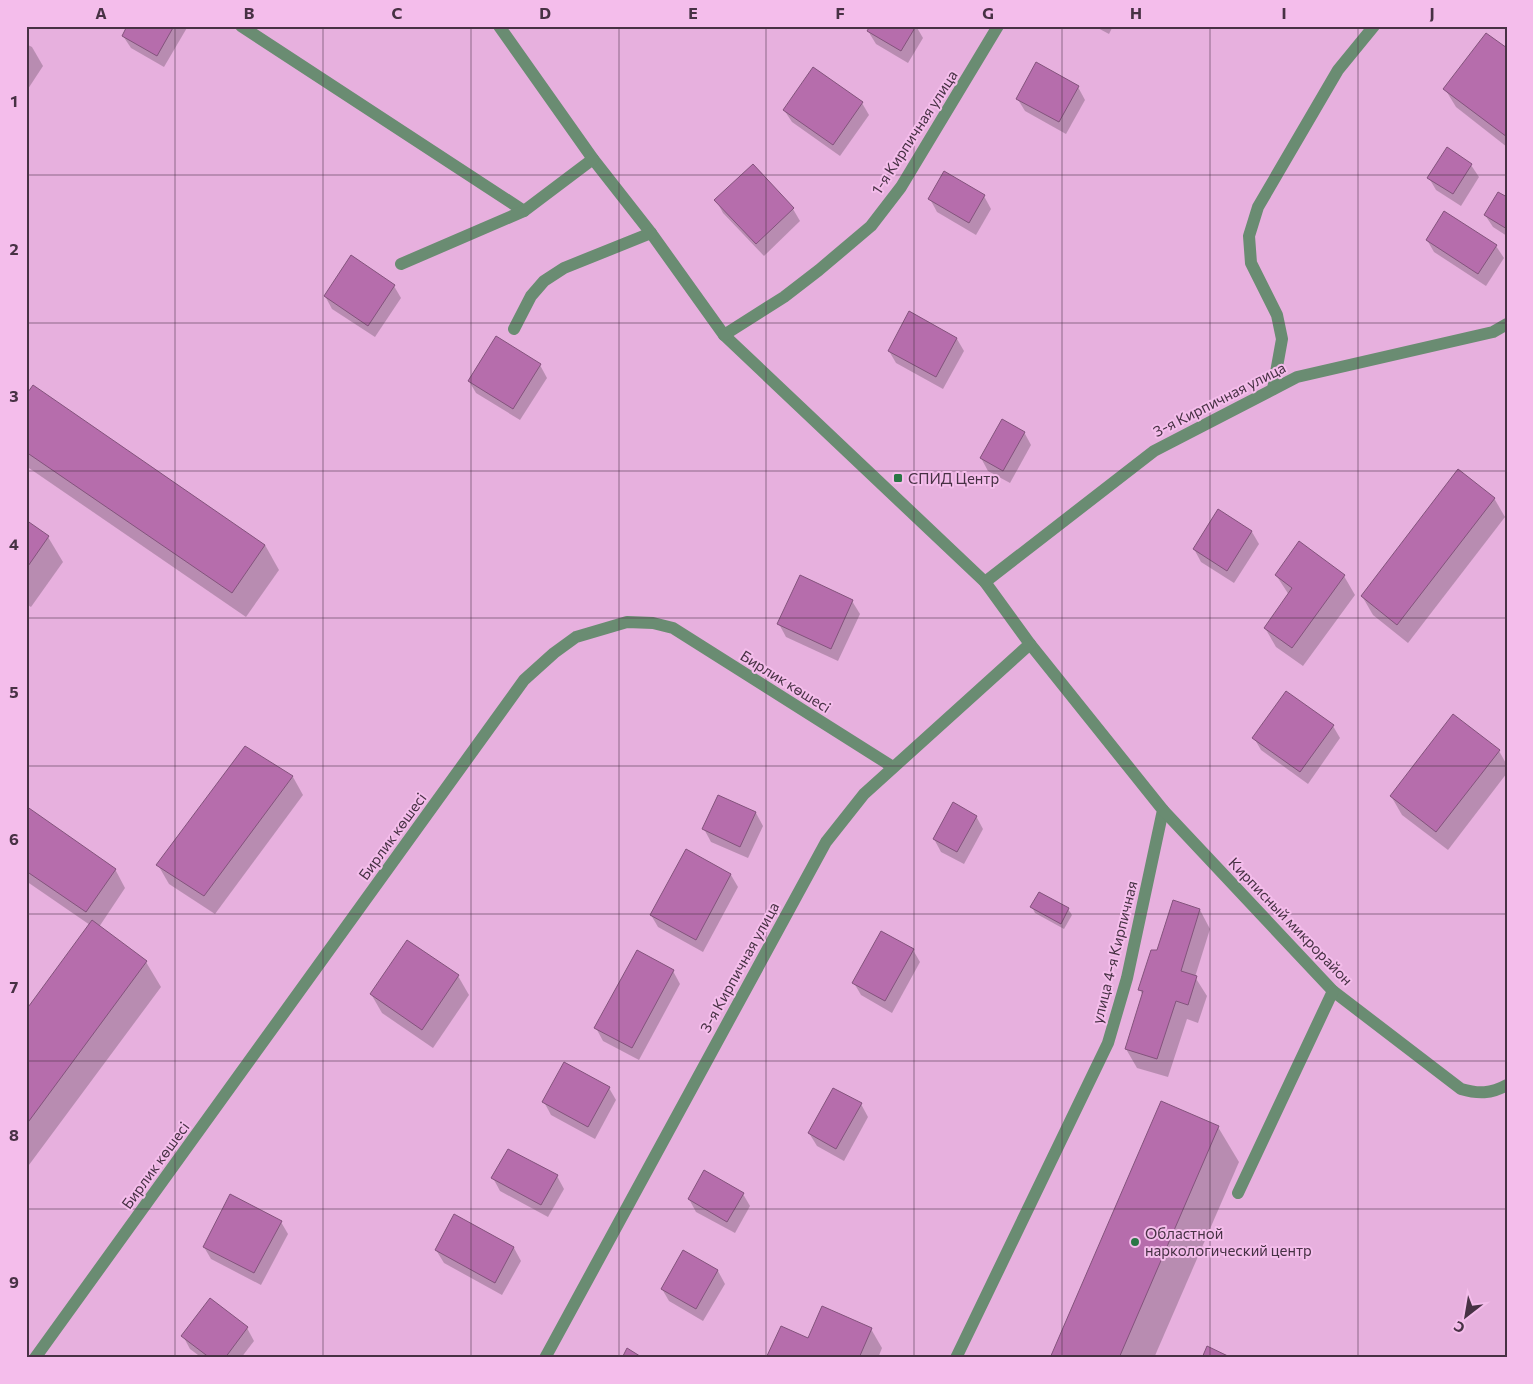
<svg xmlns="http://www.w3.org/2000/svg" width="1533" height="1384" font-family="Commissioner,sans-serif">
  <rect width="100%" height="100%" fill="#e7b0de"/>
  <!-- shadow -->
  <g fill="#0003">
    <path d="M129,26h59l-24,41 -33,-19 -8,-12z"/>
    <path d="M916,26l7,12 -15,25 -32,-19 -8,-13z"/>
    <path d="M1094,26h19l-4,8z"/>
    <path d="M26,44l6,3 11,19 -17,26z"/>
    <path d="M1507,50v97l-51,-40 -11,-18z"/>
    <path d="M1078,87l7,13 -19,34 -41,-23 -8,-13z"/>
    <path d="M862,103l7,12 -29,41 -48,-34 -8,-12z"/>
    <path d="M753,165l40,44 7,12 -36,35 -41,-43 -7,-13z"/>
    <path d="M1471,165l8,12 -18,29 -25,-16 -7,-12z"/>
    <path d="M984,196l7,13 -15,26 -39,-23 -7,-13z"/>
    <path d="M1507,199v37l-14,-9 -8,-12z"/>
    <path d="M1427,240l69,6 8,12 -18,28 -52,-34z"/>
    <path d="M394,286l7,12 -26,39 -43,-28 -7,-13z"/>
    <path d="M957,339l7,12 -21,38 -47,-26 -7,-12z"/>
    <path d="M540,365l7,13 -27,42 -44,-27 -7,-12z"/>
    <path d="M26,397l239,148 14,25 -33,47 -220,-151z"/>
    <path d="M1024,432l7,13 -21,38 -22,-12 -7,-13z"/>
    <path d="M1494,498l11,19 -97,126 -35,-28 -11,-19z"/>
    <path d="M26,522l22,15 15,25 -32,45 -5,-3z"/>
    <path d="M1252,532l7,12 -25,39 -33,-21 -7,-13z"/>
    <path d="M1276,575l68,1 11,19 -52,71 -27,-19 -11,-19 24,-33z"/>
    <path d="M852,601l8,13 -22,47 -52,-24 -7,-13z"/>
    <path d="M1333,726l7,12 -32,46 -47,-34 -7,-12z"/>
    <path d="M1499,751l8,14v8l-59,77 -46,-35 -11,-19z"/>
    <path d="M293,777l10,18 -88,119 -46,-30 -11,-19z"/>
    <path d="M719,796l37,17 7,13 -15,32 -37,-16 -7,-13z"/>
    <path d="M26,808l89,61 10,19 -26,39 47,35 15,25 -135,182v-157l64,-87 -64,-44z"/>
    <path d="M976,816l7,13 -19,35 -23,-12 -7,-13z"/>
    <path d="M731,875l7,12 -35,65 -45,-25 -7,-12z"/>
    <path d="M1039,893l29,16 4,6 -8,14 -29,-16 -3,-6z"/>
    <path d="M1200,910l10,19 -15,48 12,19 -9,27 -11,-4 -19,58 -31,-9 -11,-19 17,-53 -3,-6 18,-39z"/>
    <path d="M408,941l50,35 11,19 -36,53 -51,-35 -11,-19z"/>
    <path d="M913,950l7,12 -28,51 -31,-18 -7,-12z"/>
    <path d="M673,971l7,13 -41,76 -36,-19 -7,-13z"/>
    <path d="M609,1088l7,12 -21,39 -44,-24 -7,-13z"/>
    <path d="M861,1104l7,13 -24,44 -27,-15 -8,-13z"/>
    <path d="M1218,1127l21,35 -85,196h-102z"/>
    <path d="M557,1176l7,13 -16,28 -48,-26 -7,-13z"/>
    <path d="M743,1194l7,12 -15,27 -39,-21 -7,-13z"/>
    <path d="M455,1216l59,32 7,13 -19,34 -58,-32 -8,-13z"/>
    <path d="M281,1222l7,12 -27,51 -50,-26 -7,-12z"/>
    <path d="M684,1251l34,20 7,13 -22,37 -34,-20 -7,-12z"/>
    <path d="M210,1300l37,28 7,13 -13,17h-39l-12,-9 -7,-13z"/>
    <path d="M871,1329l11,19 -4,10h-110l41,-18z"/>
  </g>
  <!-- building -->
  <g fill="#b66dac" stroke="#83537c">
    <path d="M127,26h47l-17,30 -35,-20z"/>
    <path d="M870,26h46l-15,25 -34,-20z"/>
    <path d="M1486,33l21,15v89l-64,-48z"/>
    <path d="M1036,62l43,24 -20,36 -43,-23z"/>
    <path d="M813,67l50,35 -30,43 -50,-35z"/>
    <path d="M1447,147l25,17 -19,30 -26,-16z"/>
    <path d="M753,164l41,44 -38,36 -42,-44z"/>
    <path d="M944,171l41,24 -16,28 -41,-24z"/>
    <path d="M1498,192l9,5v32l-23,-14z"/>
    <path d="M1444,211l53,34 -19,29 -52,-34z"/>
    <path d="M351,255l44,30 -27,41 -44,-30z"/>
    <path d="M909,311l48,27 -21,39 -48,-26z"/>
    <path d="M496,336l45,28 -28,45 -45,-28z"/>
    <path d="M33,385l232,160 -33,48 -206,-141v-57z"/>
    <path d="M1002,419l23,13 -22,39 -23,-13z"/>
    <path d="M1458,469l37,29 -98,127 -36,-29z"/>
    <path d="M1218,509l34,22 -25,40 -34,-22z"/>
    <path d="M26,520l23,16 -23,33z"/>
    <path d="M1299,541l46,34 -53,73 -28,-20 28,-40 -17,-13z"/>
    <path d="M800,575l53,25 -22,49 -54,-25z"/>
    <path d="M1286,691l48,34 -34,47 -48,-34z"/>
    <path d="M1453,714l47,36 -64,82 -46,-36z"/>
    <path d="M245,746l48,30 -89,120 -48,-31z"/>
    <path d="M718,795l38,17 -16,35 -38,-18z"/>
    <path d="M953,802l24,14 -20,36 -24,-13z"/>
    <path d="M26,806l90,63 -30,43 -60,-41z"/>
    <path d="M686,849l45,25 -35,66 -46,-25z"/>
    <path d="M1039,892l30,16 -8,16 -31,-17z"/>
    <path d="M1173,900l27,9 -19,62 16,5 -9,29 -12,-4 -19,58 -32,-10 18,-58 -5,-1 13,-40h6z"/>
    <path d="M92,920l55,41 -121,164v-115z"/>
    <path d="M881,931l33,18 -29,52 -33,-18z"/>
    <path d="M407,940l52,35 -37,55 -52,-36z"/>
    <path d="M637,950l37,20 -42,78 -38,-20z"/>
    <path d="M564,1062l46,25 -22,40 -46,-25z"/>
    <path d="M833,1088l29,15 -26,46 -28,-16z"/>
    <path d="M1161,1101l58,25 -100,232h-69z"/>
    <path d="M508,1149l50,26 -17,30 -50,-27z"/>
    <path d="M704,1170l40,23 -17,29 -39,-23z"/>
    <path d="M230,1194l52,27 -28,52 -51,-26z"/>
    <path d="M454,1214l60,33 -19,36 -60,-33z"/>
    <path d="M683,1250l35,20 -22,39 -35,-20z"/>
    <path d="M210,1298l38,29 -23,31h-15l-29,-22z"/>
    <path d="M822,1306l50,22 -13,30h-93l15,-32 27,12z"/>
    <path d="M1207,1346l25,12h-30z"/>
    <path d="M627,1348l16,10h-21z"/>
  </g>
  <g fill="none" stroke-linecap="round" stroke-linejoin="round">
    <!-- minor -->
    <g stroke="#6a8c72" stroke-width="12">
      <path d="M241,26l283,185"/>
      <path d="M499,26l94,133 58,74 73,102 261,247 45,62 133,166 -36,168 -19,65 -152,315"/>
      <path d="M401,264l123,-53 69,-52"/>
      <path d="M514,329l17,-33 13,-15 20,-13 87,-35"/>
      <path d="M724,335l60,-38 35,-27 52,-44 30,-39 97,-161"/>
      <path d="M1273,389l9,-50 -5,-24 -26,-52 -2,-27 9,-29 80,-137 36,-44"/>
      <path d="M985,582l169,-131 143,-74 196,-45 14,-8"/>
      <path d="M1163,810l170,181 128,98c17,5 30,5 46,-4"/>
      <path d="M1238,1193l95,-202"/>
      <path d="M35,1358l489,-678 30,-27 22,-16 51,-15 26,1 20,5 220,139"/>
      <path d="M545,1358l281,-516 38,-48 166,-150"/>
    </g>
  </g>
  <!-- grid -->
  <path fill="none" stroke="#473144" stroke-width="1" stroke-opacity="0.55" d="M175,26v1332M323,26v1332M471,26v1332M619,26v1332M766,26v1332M914,26v1332M1062,26v1332M1210,26v1332M1358,26v1332M26,175h1481M26,323h1481M26,471h1481M26,618h1481M26,766h1481M26,914h1481M26,1061h1481M26,1209h1481"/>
  <!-- markers -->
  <g fill="#2a7645" stroke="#f4bdeb" stroke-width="2">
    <rect x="893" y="473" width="10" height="10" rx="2.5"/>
    <circle cx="1135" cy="1242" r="5"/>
  </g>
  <g text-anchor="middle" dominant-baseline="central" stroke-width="4" stroke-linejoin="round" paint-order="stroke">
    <!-- street labels -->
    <g font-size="15" fill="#473144" stroke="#f4bdeb">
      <text transform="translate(914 132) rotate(-57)">1-я Кирпичная улица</text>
      <text transform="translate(1219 399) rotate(-27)">3-я Кирпичная улица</text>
      <text transform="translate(786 681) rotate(32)">Бирлик көшесі</text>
      <text transform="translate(392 836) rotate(-54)">Бирлик көшесі</text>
      <text transform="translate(1291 921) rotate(46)">Кирписный микрорайон</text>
      <text transform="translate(1114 952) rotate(-76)">улица 4-я Кирпичная</text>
      <text transform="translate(739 967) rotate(-61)">3-я Кирпичная улица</text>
      <text transform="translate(155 1165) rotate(-54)">Бирлик көшесі</text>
    </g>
    <!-- poi labels -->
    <g font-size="15" fill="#473144" stroke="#f4bdeb" text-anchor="start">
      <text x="908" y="478">СПИД Центр</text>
      <text x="1145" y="1233">Областной<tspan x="1145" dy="17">наркологический центр</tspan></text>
    </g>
  </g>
  <!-- border -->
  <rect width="1533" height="1384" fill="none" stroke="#f4bdeb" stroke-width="55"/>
  <!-- north arrow -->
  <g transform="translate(1466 1316) rotate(211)" stroke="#f4bdeb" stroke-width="4" paint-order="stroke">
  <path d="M0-4L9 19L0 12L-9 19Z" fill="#473144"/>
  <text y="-8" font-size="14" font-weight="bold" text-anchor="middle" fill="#473144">С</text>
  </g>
  <rect x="28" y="28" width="1478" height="1328" fill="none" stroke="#473144" stroke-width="2"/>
  <g font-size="16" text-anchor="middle" font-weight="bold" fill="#473144">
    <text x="101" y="19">A</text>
    <text x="249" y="19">B</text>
    <text x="397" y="19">C</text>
    <text x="545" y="19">D</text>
    <text x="693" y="19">E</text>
    <text x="840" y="19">F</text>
    <text x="988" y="19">G</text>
    <text x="1136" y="19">H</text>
    <text x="1284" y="19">I</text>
    <text x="1432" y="19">J</text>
    <text x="14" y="107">1</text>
    <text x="14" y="255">2</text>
    <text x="14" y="402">3</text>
    <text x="14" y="550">4</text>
    <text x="14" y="698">5</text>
    <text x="14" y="845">6</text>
    <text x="14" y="993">7</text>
    <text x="14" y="1141">8</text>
    <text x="14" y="1288">9</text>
  </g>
</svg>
